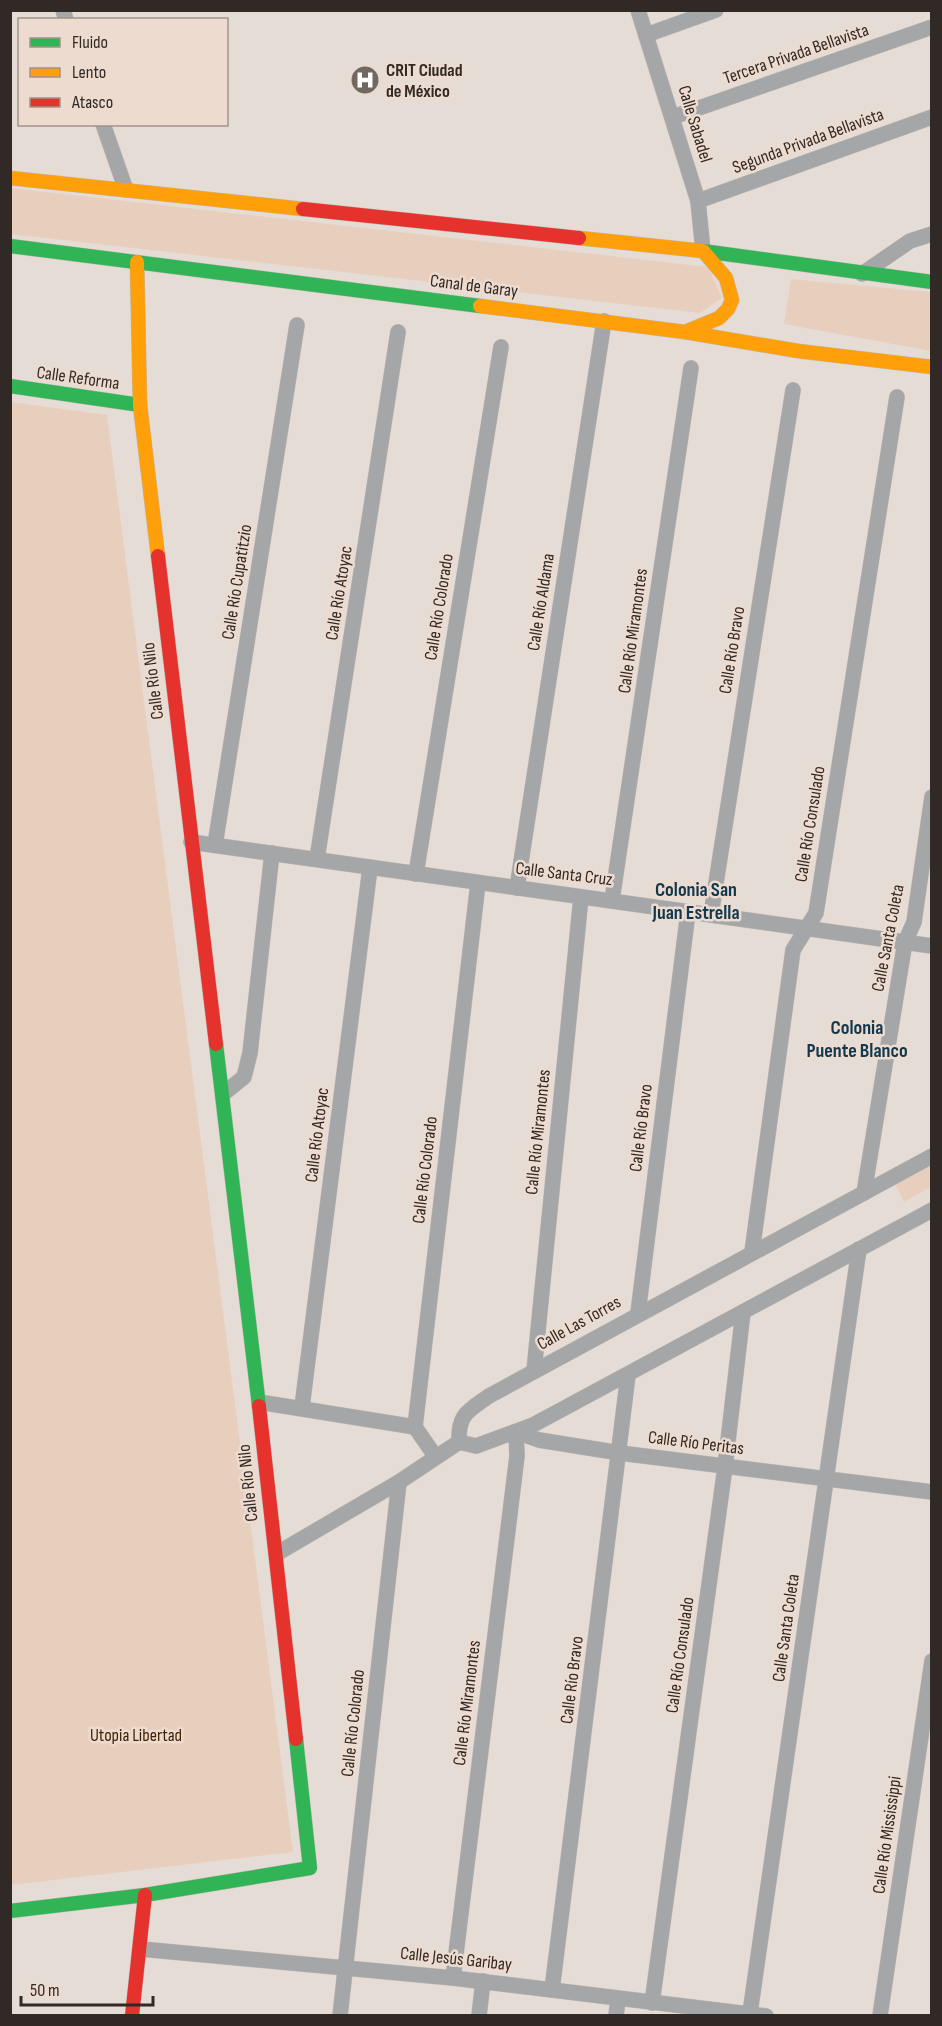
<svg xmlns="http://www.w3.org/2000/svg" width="942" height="2026" font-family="'Sofia Sans Condensed',sans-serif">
  <rect width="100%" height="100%" fill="#e6dcd6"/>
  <!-- green -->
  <g fill="#e8cfbd">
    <path d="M11,188l697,79 14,31 -22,15 -689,-79z"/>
    <path d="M791,279l140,13v59l-147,-27z"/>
    <path d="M11,402l96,13 186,1437 -282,33z"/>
    <path d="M931,1161v26l-27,15 -10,-20z"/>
  </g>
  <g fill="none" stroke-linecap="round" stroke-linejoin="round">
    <!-- street casing -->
    <g stroke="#c0b9b4" stroke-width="16">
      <g id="street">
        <path d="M63,10l3,10"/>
        <path d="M638,10l60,191 5,50"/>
        <path d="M646,35l70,-25"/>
        <path d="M673,117l259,-90"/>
        <path d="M103,124l23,66"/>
        <path d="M698,201l234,-84"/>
        <path d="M862,274l48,-33 22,-7"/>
        <path d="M191,842l741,104"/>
        <path d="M215,845l82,-520"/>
        <path d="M317,859l81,-527"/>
        <path d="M416,874l85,-527"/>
        <path d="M517,888l87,-567"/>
        <path d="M612,900l79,-532"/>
        <path d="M711,915l82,-525"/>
        <path d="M223,1094l21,-17 6,-24 22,-200"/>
        <path d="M864,1193l41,-251 9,-20 18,-125"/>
        <path d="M752,1252l41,-302 23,-37 81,-516"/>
        <path d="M638,1313l50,-401"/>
        <path d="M534,1371l47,-474"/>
        <path d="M259,1402l156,25"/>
        <path d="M302,1407l68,-539"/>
        <path d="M516,1432l23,8 81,13 312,39"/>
        <path d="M459,1442c-1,-28 9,-31 30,-46l443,-240"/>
        <path d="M459,1442l17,4 57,-21 399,-215"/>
        <path d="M435,1456l-20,-29 63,-544"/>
        <path d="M276,1554l123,-72 60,-40"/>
        <path d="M141,1949l312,29 313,38"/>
        <path d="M453,1978l64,-522 -1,-24"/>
        <path d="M552,1990l76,-615"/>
        <path d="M652,2003l73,-536 18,-155"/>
        <path d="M750,2013l109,-764"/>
        <path d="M340,2016l59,-534"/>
        <path d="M479,2016l4,-35"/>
        <path d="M616,2016l2,-17"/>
        <path d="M880,2016l52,-355"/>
      </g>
    </g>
    <!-- fast casing -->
    <g stroke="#c0b9b4" stroke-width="15">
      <g id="fast">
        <path d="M10,246l470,60"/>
        <path d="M703,251l229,31"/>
        <path d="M10,386l130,19"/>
        <path d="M216,1044l43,362"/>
        <path d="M10,1911l135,-16 165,-27 -14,-129"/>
      </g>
    </g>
    <!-- slow casing -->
    <g stroke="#c0b9b4" stroke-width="15">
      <g id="slow">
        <path d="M10,178l293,31"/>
        <path d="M137,262l3,143 18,151"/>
        <path d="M480,306l205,26 34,-14 9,-9 4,-9 -6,-22 -23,-27 -124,-13"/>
        <path d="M685,332l113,19 134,16"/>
      </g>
    </g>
    <!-- jam casing -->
    <g stroke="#c0b9b4" stroke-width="15">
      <g id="jam">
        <path d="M303,209l276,29"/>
        <path d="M158,556l58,488"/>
        <path d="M259,1406l37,333"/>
        <path d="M132,2016l13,-121"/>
      </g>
    </g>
    <!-- street -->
    <use href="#street" stroke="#a5a6a7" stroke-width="15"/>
    <!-- fast -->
    <use href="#fast" stroke="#30b455" stroke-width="14"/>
    <!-- slow -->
    <use href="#slow" stroke="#ff9f0a" stroke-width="14"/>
    <!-- jam -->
    <use href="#jam" stroke="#e5322d" stroke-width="14"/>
  </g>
  <!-- icons -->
  <defs>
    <g id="hospital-disc" transform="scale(1.5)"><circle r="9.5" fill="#706863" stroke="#eddbcf"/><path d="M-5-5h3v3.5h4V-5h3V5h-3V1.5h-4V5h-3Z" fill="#fff"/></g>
  </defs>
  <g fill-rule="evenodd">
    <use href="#hospital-disc" x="365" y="80"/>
  </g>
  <g text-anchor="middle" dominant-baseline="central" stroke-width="5" stroke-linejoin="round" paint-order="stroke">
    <!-- street labels -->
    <g font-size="18" fill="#302925" stroke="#eddbcf">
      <text transform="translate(796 54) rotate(-19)">Tercera Privada Bellavista</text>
      <text transform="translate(695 124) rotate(73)">Calle Sabadel</text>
      <text transform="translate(808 141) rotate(-20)">Segunda Privada Bellavista</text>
      <text transform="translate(474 286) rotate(7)">Canal de Garay</text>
      <text transform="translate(78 378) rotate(8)">Calle Reforma</text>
      <text transform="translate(237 582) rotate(-81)">Calle Río Cupatitzio</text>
      <text transform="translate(339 593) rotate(-81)">Calle Río Atoyac</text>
      <text transform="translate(541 602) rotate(-81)">Calle Río Aldama</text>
      <text transform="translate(439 607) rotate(-81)">Calle Río Colorado</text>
      <text transform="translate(633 631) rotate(-82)">Calle Río Miramontes</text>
      <text transform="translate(732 650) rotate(-81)">Calle Río Bravo</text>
      <text transform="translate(153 681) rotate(-97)">Calle Río Nilo</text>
      <text transform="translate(810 824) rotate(-81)">Calle Río Consulado</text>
      <text transform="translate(564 874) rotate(7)">Calle Santa Cruz</text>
      <text transform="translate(888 938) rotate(-79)">Calle Santa Coleta</text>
      <text transform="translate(641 1128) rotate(-83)">Calle Río Bravo</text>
      <text transform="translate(538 1132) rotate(-84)">Calle Río Miramontes</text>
      <text transform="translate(317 1135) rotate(-83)">Calle Río Atoyac</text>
      <text transform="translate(425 1170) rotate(-83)">Calle Río Colorado</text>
      <text transform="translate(579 1323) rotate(-29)">Calle Las Torres</text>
      <text transform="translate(696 1443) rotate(7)">Calle Río Peritas</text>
      <text transform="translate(248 1483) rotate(-96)">Calle Río Nilo</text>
      <text transform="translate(786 1628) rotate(-82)">Calle Santa Coleta</text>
      <text transform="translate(680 1655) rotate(-82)">Calle Río Consulado</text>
      <text transform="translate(572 1680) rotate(-83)">Calle Río Bravo</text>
      <text transform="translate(467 1703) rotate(-83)">Calle Río Miramontes</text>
      <text transform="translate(353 1723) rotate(-84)">Calle Río Colorado</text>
      <text transform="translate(887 1835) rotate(-82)">Calle Río Mississippi</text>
      <text transform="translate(456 1959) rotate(6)">Calle Jesús Garibay</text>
    </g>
    <!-- poi labels -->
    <g font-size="18" font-weight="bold" fill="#302925" stroke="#eddbcf" text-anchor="start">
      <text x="386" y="70">CRIT Ciudad<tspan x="386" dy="21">de México</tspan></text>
    </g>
    <!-- park labels -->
    <g font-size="18" fill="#432203" stroke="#eddbcf">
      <text x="136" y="1735">Utopia Libertad</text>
    </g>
    <!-- neighbourhood labels -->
    <g font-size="20" font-weight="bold" fill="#10384f" stroke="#eddbcf">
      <text x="696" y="890">Colonia San<tspan x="696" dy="23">Juan Estrella</tspan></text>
      <text x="857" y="1028">Colonia<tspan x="857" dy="23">Puente Blanco</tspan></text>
    </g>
  </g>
  <!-- border -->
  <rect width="942" height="2026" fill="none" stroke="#302925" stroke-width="24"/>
  <!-- legend -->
  <rect x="18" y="18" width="210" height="108" fill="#eddbcf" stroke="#a1948b" stroke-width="1.5"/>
  <rect x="30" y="38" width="30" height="9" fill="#30b455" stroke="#a1948b" stroke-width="1.5"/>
  <text x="72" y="48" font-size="18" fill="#302925">Fluido</text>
  <rect x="30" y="68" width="30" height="9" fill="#ff9f0a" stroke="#a1948b" stroke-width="1.5"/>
  <text x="72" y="78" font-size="18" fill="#302925">Lento</text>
  <rect x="30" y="98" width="30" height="9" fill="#e5322d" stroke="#a1948b" stroke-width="1.5"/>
  <text x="72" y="108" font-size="18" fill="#302925">Atasco</text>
  <!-- scale -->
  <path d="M21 1996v9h132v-9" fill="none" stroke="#302925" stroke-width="3"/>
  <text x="30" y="1996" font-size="18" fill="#302925" stroke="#eddbcf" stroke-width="4.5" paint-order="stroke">50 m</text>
</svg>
